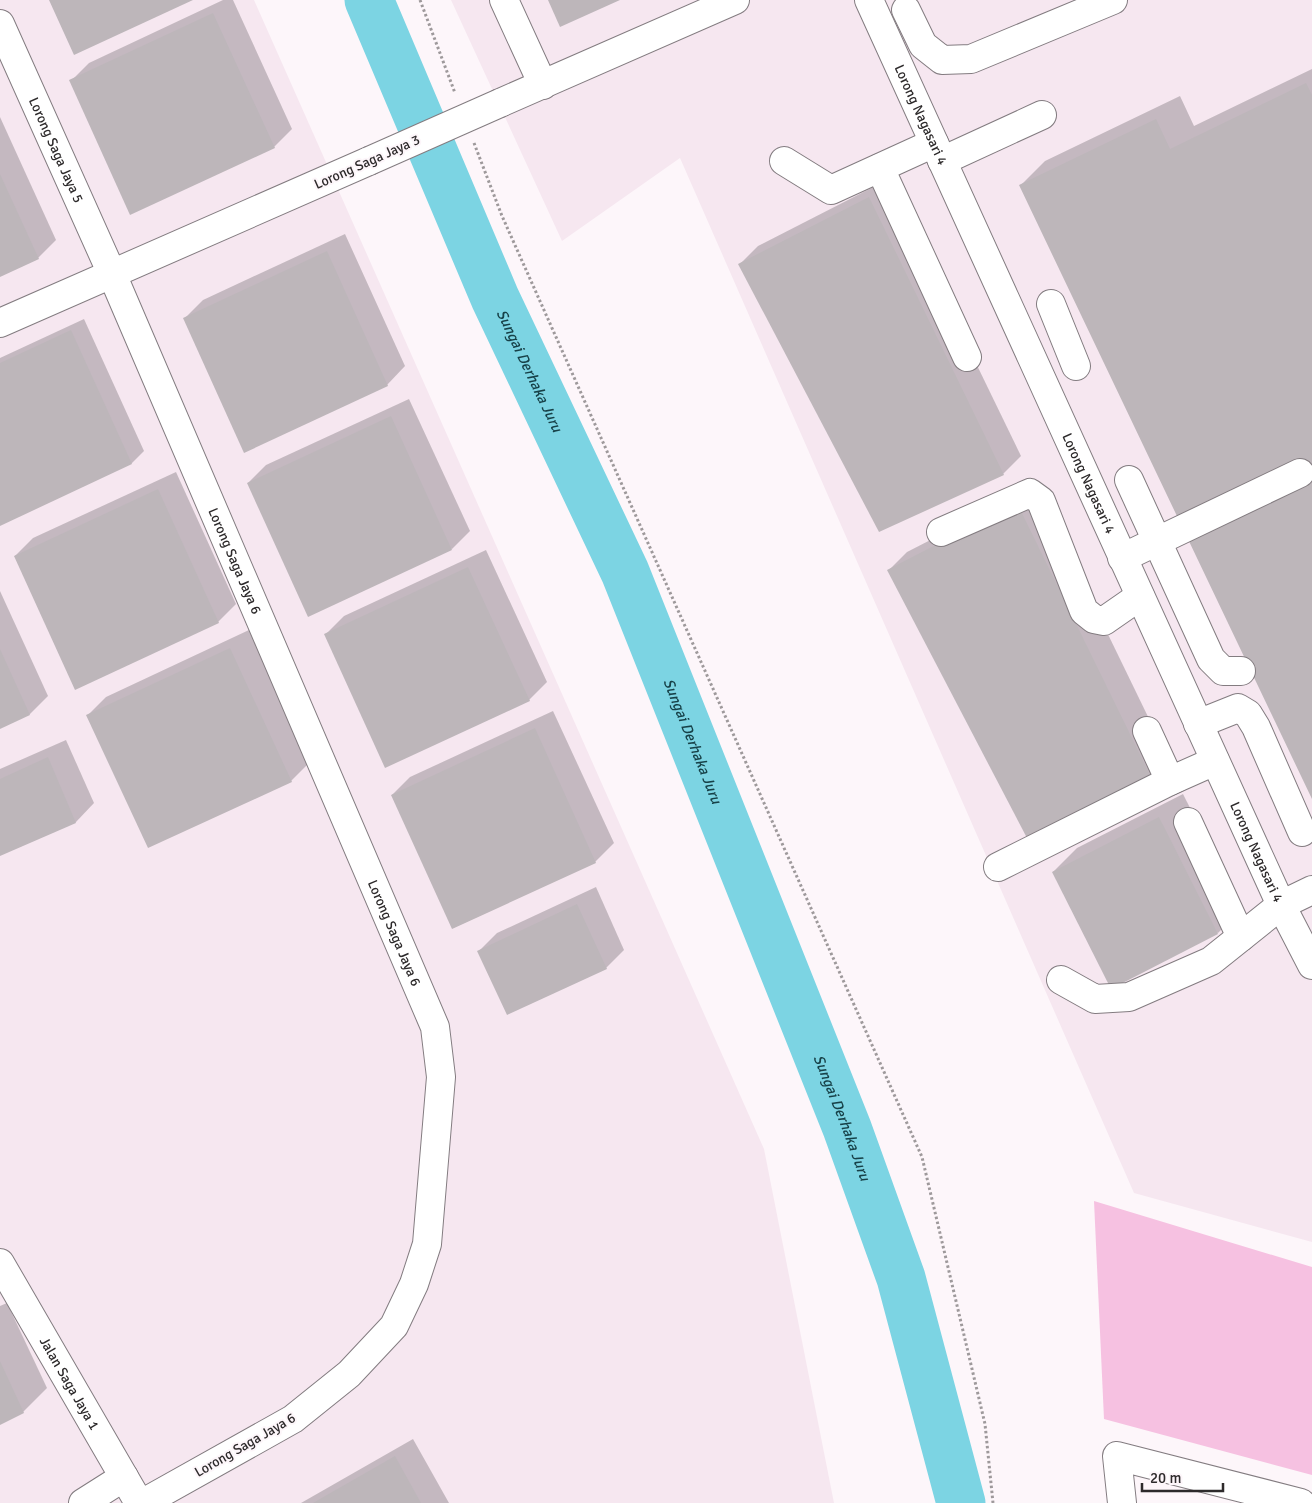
<svg xmlns="http://www.w3.org/2000/svg" width="1312" height="1503" font-family="Signika,sans-serif">
  <rect width="100%" height="100%" fill="#fdf6fa"/>
  <!-- built -->
  <g fill="#f6e7f0">
    <path d="M0,0h254l510,1149 70,354h-834z"/>
    <path d="M451,0h861v1242l-178,-49 -454,-1035 -118,83z"/>
  </g>
  <!-- green -->
  <path fill="#f6c1e1" d="M1094,1201l218,66v208l-208,-56z"/>
  <!-- shadow -->
  <g fill="#0003">
    <path d="M223,0h10l59,129 -18,18 -203,-66 18,-18z"/>
    <path d="M1312,69v727l-291,-611 24,-24 135,-65 14,30z"/>
    <path d="M0,117l56,123 -18,18 -38,18z"/>
    <path d="M887,180l134,276 -18,18 -263,-210 18,-18z"/>
    <path d="M345,234l60,132 -18,19 -203,-66 19,-19z"/>
    <path d="M84,319l60,132 -12,12 -132,62v-167z"/>
    <path d="M409,399l61,132 -18,18 -204,-66 18,-18z"/>
    <path d="M176,472l60,132 -18,18 -203,-66 18,-18z"/>
    <path d="M1036,486l134,276 -18,18 -263,-210 18,-18z"/>
    <path d="M486,550l61,132 -18,18 -203,-66 18,-18z"/>
    <path d="M0,591l48,105 -18,18 -30,14z"/>
    <path d="M249,630l60,133 -18,18 -203,-66 18,-18z"/>
    <path d="M553,711l61,132 -19,19 -142,66 -61,-133 18,-18z"/>
    <path d="M66,740l28,63 -18,19 -76,33v-86z"/>
    <path d="M1183,794l58,115 -23,24 -165,-61 24,-24z"/>
    <path d="M596,887l28,63 -18,18 -127,-17 18,-18z"/>
    <path d="M7,1303l40,85 -24,24 -23,11v-117z"/>
    <path d="M413,1439l36,64h-148z"/>
  </g>
  <g fill="none" stroke-linecap="round" stroke-linejoin="round">
    <!-- river -->
    <path stroke="#7cd4e3" stroke-width="49" id="s1" d="M369,0l126,298 130,274 222,556 54,150 60,225"/>
  </g>
  <!-- building -->
  <g fill="#bdb6ba">
    <path d="M49,0h144l-119,55z"/>
    <path d="M548,0h72l-60,27z"/>
    <path d="M213,13l62,135 -145,67 -61,-135z"/>
    <path d="M1306,83l6,12v704l-293,-614 137,-66 14,30z"/>
    <path d="M0,174l39,85 -39,18z"/>
    <path d="M869,197l135,278 -125,57 -141,-268z"/>
    <path d="M327,251l61,135 -144,67 -61,-135z"/>
    <path d="M71,330l61,134 -132,62v-163z"/>
    <path d="M391,416l61,134 -144,67 -61,-134z"/>
    <path d="M158,489l61,134 -144,67 -61,-134z"/>
    <path d="M1017,503l136,278 -126,57 -140,-268z"/>
    <path d="M468,567l62,134 -145,67 -61,-134z"/>
    <path d="M230,648l62,134 -144,66 -62,-133z"/>
    <path d="M0,649l30,66 -30,14z"/>
    <path d="M535,728l61,135 -144,66 -61,-134z"/>
    <path d="M48,757l28,66 -76,33v-77z"/>
    <path d="M1159,817l59,117 -107,55 -59,-117z"/>
    <path d="M577,904l30,65 -100,46 -30,-64z"/>
    <path d="M0,1361l24,52 -24,12z"/>
    <path d="M395,1456l26,47h-108z"/>
  </g>
  <g fill="none" stroke-linecap="round" stroke-linejoin="round">
    <!-- minor casing -->
    <g stroke="#837c80" stroke-width="30">
      <g id="minor">
        <path d="M504,0l39,85"/>
        <path id="s2" d="M869,0l412,905 31,60"/>
        <path d="M906,10l17,35 19,15 29,-1 142,-59"/>
        <path id="s3" d="M0,24l112,250 323,753 6,50 -14,167 -13,40 -20,42 -45,48 -56,45 -150,84"/>
        <path d="M500,103l235,-103"/>
        <path d="M784,161l47,29 103,-47"/>
        <path d="M942,161l100,-46"/>
        <path d="M880,168l87,189"/>
        <path d="M1051,304l25,62"/>
        <path d="M0,323l369,-162"/>
        <path d="M1129,480l82,179 12,12h18"/>
        <path d="M941,532l89,-39 11,8 43,110 10,8 10,2 36,-25"/>
        <path d="M1122,558l178,-85"/>
        <path d="M1198,724l40,-16 10,6 8,13 46,105"/>
        <path d="M1147,731l23,50 45,-20"/>
        <path d="M1188,822l53,115"/>
        <path d="M998,867l180,-90"/>
        <path d="M1061,980l34,19 34,-2 82,-36 70,-56 31,-15"/>
        <path id="s4" d="M0,1263l139,240"/>
        <path d="M83,1503l41,-26"/>
        <path d="M1122,1503l-5,-47 184,47"/>
      </g>
    </g>
    <!-- path -->
    <g stroke="#9e999b" stroke-width="3" stroke-dasharray="2.5 2.5" stroke-linecap="butt">
      <path d="M420,0l35,93"/>
      <path d="M474,143l28,73 420,941 63,267 8,79"/>
    </g>
    <!-- minor -->
    <use href="#minor" stroke="#fff" stroke-width="28"/>
    <!-- minor-bridge casing -->
    <g stroke="#837c80" stroke-width="30" stroke-linecap="butt">
      <path id="minor-bridge" d="M369,161l131,-58"/>
    </g>
    <!-- minor-bridge -->
    <use href="#minor-bridge" stroke="#fff" stroke-width="28"/>
  </g>
  <g text-anchor="middle" dominant-baseline="central" stroke-width="4" stroke-linejoin="round" paint-order="stroke">
    <!-- street labels -->
    <g font-size="14" fill="#2d2a2b" stroke="#fdf6fa">
      <text stroke="none"><textPath href="#s2" startOffset="126">Lorong Nagasari 4</textPath></text>
      <text stroke="none"><textPath href="#s3" startOffset="138">Lorong Saga Jaya 5</textPath></text>
      <text transform="translate(367 162) rotate(-24)">Lorong Saga Jaya 3</text>
      <text stroke="none"><textPath href="#s2" startOffset="531">Lorong Nagasari 4</textPath></text>
      <text stroke="none"><textPath href="#s3" startOffset="586">Lorong Saga Jaya 6</textPath></text>
      <text stroke="none"><textPath href="#s2" startOffset="936">Lorong Nagasari 4</textPath></text>
      <text stroke="none"><textPath href="#s3" startOffset="991">Lorong Saga Jaya 6</textPath></text>
      <text stroke="none"><textPath href="#s4" startOffset="139">Jalan Saga Jaya 1</textPath></text>
      <text transform="translate(245 1445) rotate(-30)">Lorong Saga Jaya 6</text>
    </g>
    <!-- water labels -->
    <g font-size="15" font-style="italic" fill="#174148" stroke="#fdf6fa">
      <text stroke="none"><textPath href="#s1" startOffset="404">Sungai Derhaka Juru</textPath></text>
      <text stroke="none"><textPath href="#s1" startOffset="809">Sungai Derhaka Juru</textPath></text>
      <text stroke="none"><textPath href="#s1" startOffset="1214">Sungai Derhaka Juru</textPath></text>
    </g>
  </g>
  <!-- scale -->
  <path d="M1142 1483v8h81v-8" fill="none" stroke="#2d2a2b" stroke-width="2.5"/>
  <text x="1150" y="1483" font-size="15" fill="#2d2a2b" stroke="#fdf6fa" stroke-width="4" paint-order="stroke">20 m</text>
</svg>
